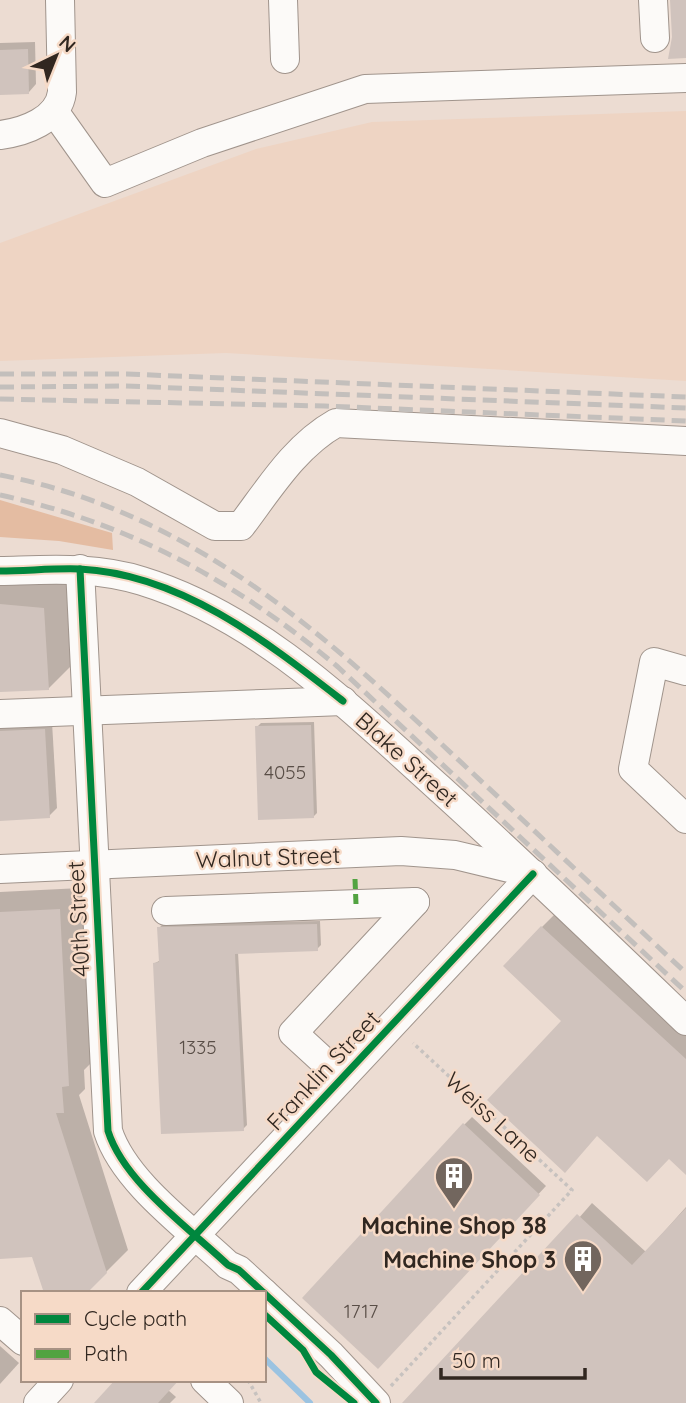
<svg xmlns="http://www.w3.org/2000/svg" width="686" height="1403" font-family="Quicksand,sans-serif">
  <rect width="100%" height="100%" fill="#ecdcd2"/>
  <!-- built -->
  <path fill="#eed4c3" d="M686,111v270l-460,-28 -226,8v-118l256,-94 116,-27z"/>
  <!-- green -->
  <path fill="#e4bca2" d="M0,500l112,33 1,17 -54,-9 -59,-4z"/>
  <!-- shadow -->
  <g fill="#0003">
    <path d="M35,42l1,42 -7,8 -29,1v-50z"/>
    <path d="M0,570l75,8 5,79 -32,32 -48,1z"/>
    <path d="M52,722l5,86 -8,8 -49,3v-94z"/>
    <path d="M314,722l3,91 -4,4 -56,-90 4,-4z"/>
    <path d="M81,888l10,175 -7,7 1,19 -6,6 49,155 -43,43 -52,-38 -33,2v-365z"/>
    <path d="M555,914l131,120v139l-122,-152 -22,-94z"/>
    <path d="M320,921l1,24 -4,4 -79,3 9,173 -4,4 -88,-166 6,-3 -2,-32 4,-4z"/>
    <path d="M472,1117l74,69 -160,173 78,-234z"/>
    <path d="M592,1203l54,49 40,-45v196h-269z"/>
    <path d="M0,1346l19,17 -19,21z"/>
    <path d="M168,1390l8,7 -6,6h-72z"/>
  </g>
  <g fill="none" stroke-linecap="round" stroke-linejoin="round">
    <!-- stream -->
    <path stroke="#9bc3e1" stroke-width="6" d="M264,1358l46,45"/>
  </g>
  <!-- building -->
  <g fill="#d0c3bd">
    <path d="M670,0h16v58l-18,1 4,-22z"/>
    <path d="M28,49l1,45 -29,1v-45z"/>
    <path d="M0,604l44,4 5,82 -49,2z"/>
    <path d="M311,725l3,93 -56,2 -3,-94z"/>
    <path d="M45,729l5,89 -50,3v-90z"/>
    <path d="M60,909l9,177 -7,1 2,26h-8l51,160 -20,20h-43l-12,-36 -32,2v-347z"/>
    <path d="M317,924l1,27 -83,3 9,177 -83,3 -8,-171 6,-1 -2,-35z"/>
    <path d="M541,926l145,133v116l-17,-16 -22,23 -50,-46 -32,37 -78,-73 74,-79 -58,-55z"/>
    <path d="M463,1123l77,72 -162,174 -76,-71z"/>
    <path d="M686,1208v195h-284l175,-189 55,51z"/>
    <path d="M115,1380h64l-21,23h-64z"/>
  </g>
  <g fill="none" stroke-linecap="round" stroke-linejoin="round">
    <!-- minor casing -->
    <g stroke="#a0948c" stroke-width="30">
      <g id="minor">
        <path d="M283,0l2,59"/>
        <path d="M653,0l2,38"/>
        <path d="M54,111l51,72 97,-40 163,-54 321,-11"/>
        <path d="M0,135c24,-3 59,-15 62,-43l-2,-92"/>
        <path d="M0,433l62,17 75,32 78,44h26c28,-37 54,-80 95,-103l350,18"/>
        <path d="M80,569l28,562c16,51 81,97 120,134l11,5 25,23"/>
        <path d="M0,571c48,-1 95,-5 142,10 117,36 208,127 297,207 84,76 165,154 247,233"/>
        <path d="M686,671l-32,-9 -21,107 53,50"/>
        <path d="M0,714l343,-13"/>
        <path d="M0,869l401,-18 54,4 75,18"/>
        <path d="M166,911l249,-9"/>
        <path d="M342,1078l-49,-45 122,-131"/>
        <path d="M141,1293l392,-419"/>
        <path d="M264,1293l67,62 45,48"/>
        <path d="M0,1321l23,20"/>
        <path d="M205,1380l24,23"/>
        <path d="M38,1403l21,-23"/>
      </g>
    </g>
    <!-- path -->
    <g stroke="#c7c2bf" stroke-width="3.5" stroke-dasharray="3.5 3.5" stroke-linecap="butt">
      <path d="M216,1293h2"/>
      <path d="M248,1380l13,23"/>
      <path d="M391,1386l181,-196 -159,-147"/>
    </g>
    <!-- minor -->
    <use href="#minor" stroke="#fcfaf8" stroke-width="28"/>
    <!-- rail -->
    <g stroke="#c3bfbc" stroke-width="5" stroke-dasharray="14 7" stroke-linecap="butt">
      <path d="M0,374h127l559,23"/>
      <path d="M0,387l126,-1 560,22"/>
      <path d="M0,399l325,7 361,15"/>
      <path d="M0,475c195,38 326,161 465,291 74,69 147,138 221,207"/>
      <path d="M0,495c129,28 237,87 338,172l348,325"/>
    </g>
    <!-- quiet -->
    <path stroke="#52a341" stroke-width="5" stroke-dasharray="10 5" stroke-linecap="butt" d="M355,879l1,25"/>
    <!-- cycleway casing -->
    <g stroke="#f6dac7" stroke-width="11">
      <g id="cycleway">
        <path d="M80,569l28,562c16,51 81,97 120,134l11,5 25,23"/>
        <path d="M0,571c26,0 54,-3 80,-2 101,5 187,73 263,132"/>
        <path d="M141,1293l392,-419"/>
        <path d="M264,1293l67,62 45,48"/>
        <path d="M264,1314l39,36 13,22 38,31"/>
      </g>
    </g>
    <!-- cycleway -->
    <use href="#cycleway" stroke="#00873e" stroke-width="7"/>
  </g>
  <!-- icons -->
  <defs>
    <g id="building-pin" transform="scale(2.0125)"><path d="M0 17L-7.5 6A9.5 9.5 0 1 1 7.5 6Z" fill="#72665e" stroke="#f6dac7"/><path d="M-4-6H4V6H1V3H-1V6H-4ZM-2.5-4.3h1.7v1.8h-1.7ZM.8-4.3h1.7v1.8H.8ZM-2.5-1h1.7V.8h-1.7ZM.8-1h1.7V.8H.8Z" fill="#fff"/></g>
  </defs>
  <g fill-rule="evenodd">
    <use href="#building-pin" x="454" y="1176"/>
    <use href="#building-pin" x="583" y="1259"/>
  </g>
  <g text-anchor="middle" dominant-baseline="central" stroke-width="5" stroke-linejoin="round" paint-order="stroke">
    <!-- number labels -->
    <g font-size="19" fill="#594e47">
      <text x="285" y="772">4055</text>
      <text x="198" y="1047">1335</text>
      <text x="361" y="1311">1717</text>
    </g>
    <!-- street labels -->
    <g font-size="23" fill="#312720" stroke="#f6dac7">
      <text transform="translate(407 759) rotate(42)">Blake Street</text>
      <text transform="translate(268 857) rotate(-2)">Walnut Street</text>
      <text transform="translate(78 919) rotate(-93)">40th Street</text>
      <text transform="translate(323 1070) rotate(-47)">Franklin Street</text>
      <text transform="translate(493 1117) rotate(43)">Weiss Lane</text>
    </g>
    <!-- poi labels -->
    <g font-size="23" font-weight="bold" fill="#312720" stroke="#f6dac7">
      <text x="454" y="1225">Machine Shop 38</text>
      <text x="556" y="1259" text-anchor="end">Machine Shop 3</text>
    </g>
  </g>
  <!-- legend -->
  <rect x="21" y="1291" width="245" height="91" fill="#f6dac7" stroke="#a79284" stroke-width="2"/>
  <rect x="35" y="1314" width="35" height="10" fill="#00873e" stroke="#a79284" stroke-width="2"/>
  <text x="84" y="1326" font-size="21" fill="#312720">Cycle path</text>
  <rect x="35" y="1349" width="35" height="10" fill="#52a341" stroke="#a79284" stroke-width="2"/>
  <text x="84" y="1361" font-size="21" fill="#312720">Path</text>
  <!-- north arrow -->
  <g transform="translate(56 56) rotate(43)" stroke="#f6dac7" stroke-width="5" paint-order="stroke">
  <path d="M0-5L12 26L0 18L-12 26Z" fill="#312720"/>
  <text y="-10" font-size="19" font-weight="bold" text-anchor="middle" fill="#312720">N</text>
  </g>
  <!-- scale -->
  <path d="M441 1368v10h144v-10" fill="none" stroke="#312720" stroke-width="3.5"/>
  <text x="452" y="1368" font-size="21" fill="#312720" stroke="#f6dac7" stroke-width="5" paint-order="stroke">50 m</text>
</svg>
